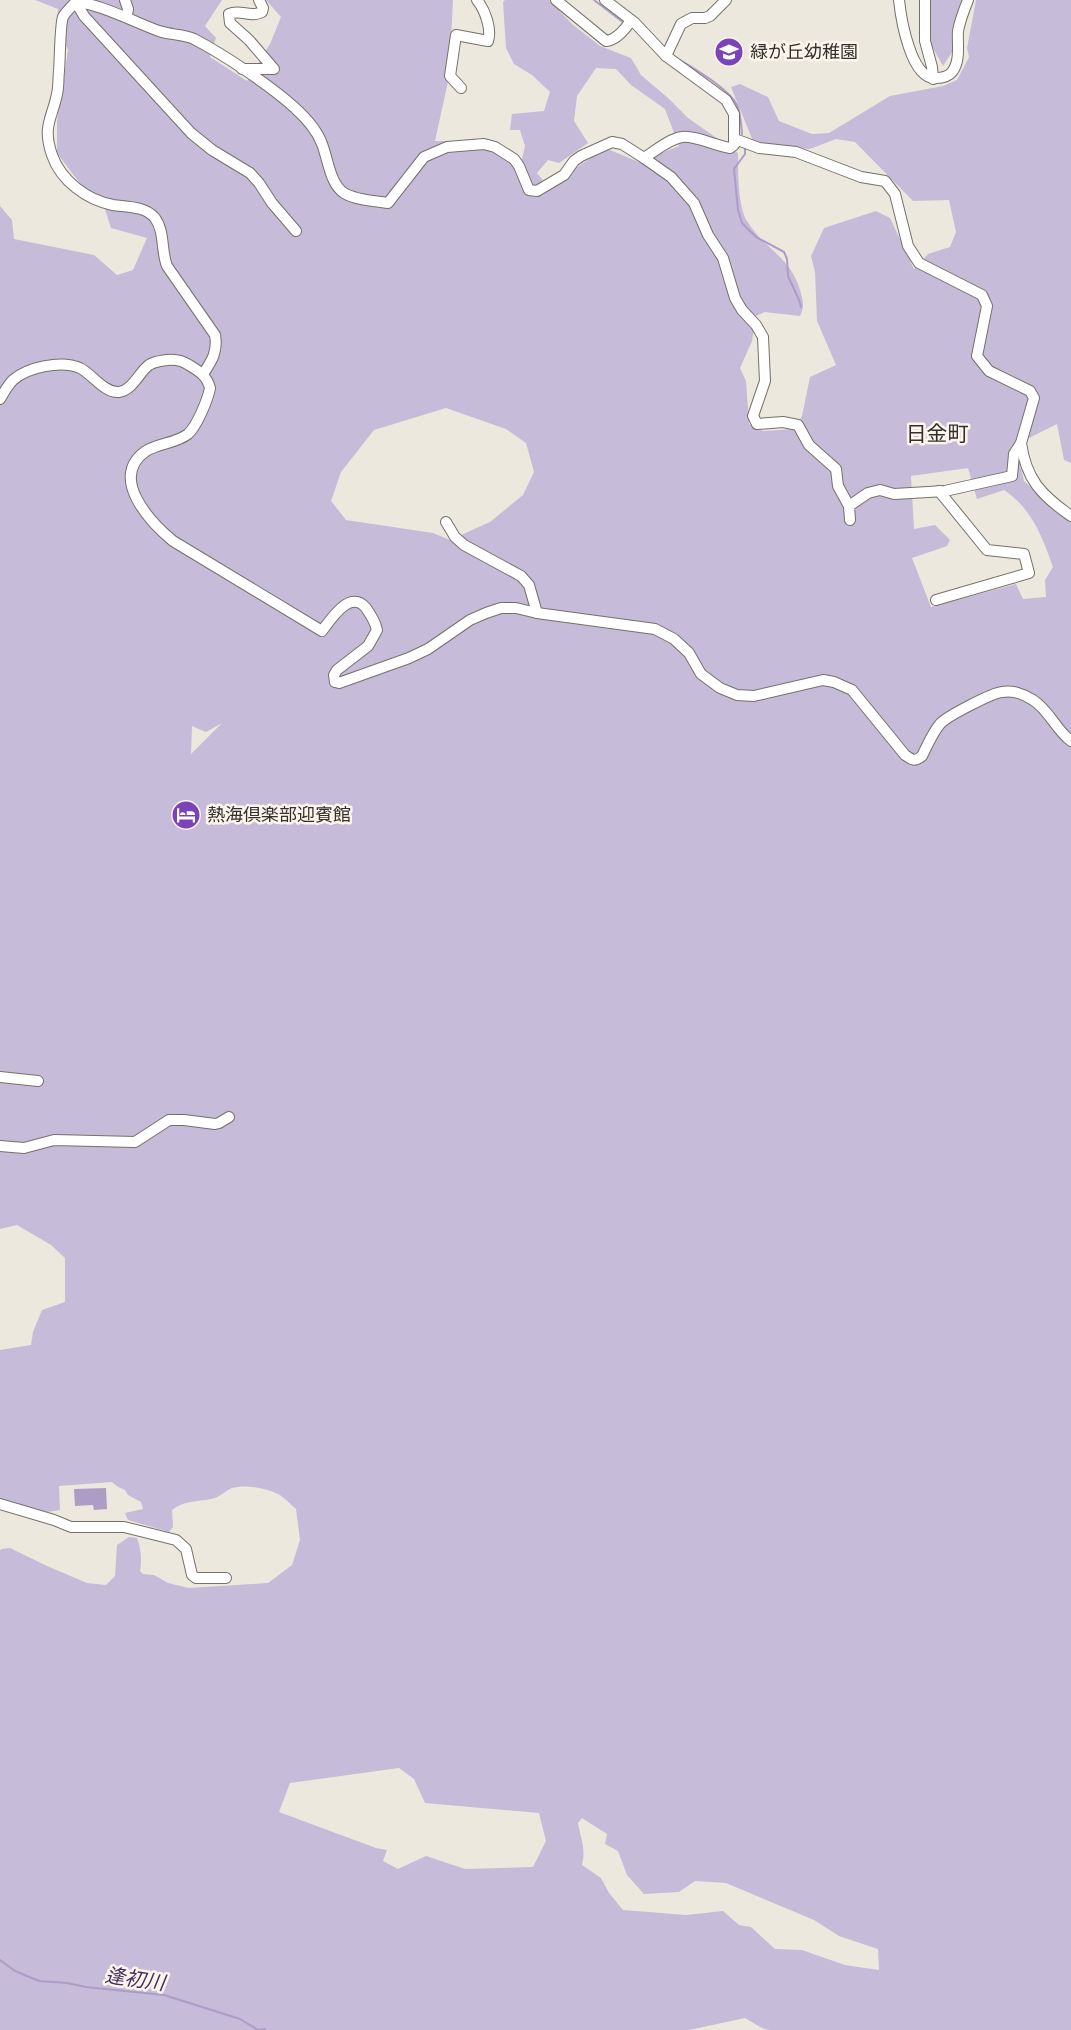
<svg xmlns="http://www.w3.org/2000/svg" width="1071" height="2030" font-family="Cabin,'Noto Sans JP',sans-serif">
  <rect width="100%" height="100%" fill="#ede8de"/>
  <!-- green -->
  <g fill="#c6bbd9" fill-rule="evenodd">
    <path d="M35,0h187l-17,26 11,12 -6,19 37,24 23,-37 11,-27 -15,-17h187l-4,77 -14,64h16v5h40l26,15 5,-2 3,-13 -5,-16h-10l2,-16 32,-3 6,-19 -18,-17 -18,-11 -8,-16 -3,-46 2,-2h44l23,24 28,22 31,12 10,17 27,23 20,20 50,35c0,17 0,55 9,68 17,28 43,35 53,69 3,11 5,16 0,26l-35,-4 -9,4 -4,25 -12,27 6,13 3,43 14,7 32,-2 7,-13 8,-39 26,-12 -19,-44 -2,-49 -4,-16 13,-28 52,-17 14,7 24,51 14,-15 22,-7 6,-15 -7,-32 -36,1 -58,-59 -19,-3 -26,10 -43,-3 -14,-5 -22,-54 9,-3 28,13 11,24 33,13 17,-1 61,-37 53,-10 14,-6 12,-23 -2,-9 9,-48h95v463l-7,-3 -7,-36 -42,21 9,36 47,40v1509h-302l-7,-2 -17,-10 -56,12h-689v-479l1,-2 9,-1 37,18 40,17 19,2 9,-9 2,-31 12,-8 8,1c4,10 5,23 3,33l3,3 11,1 14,8 21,5 79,-5 24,-18 8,-25 -4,-31c-6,-5 -12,-12 -18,-15 -13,-6 -33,-10 -46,-6 -7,3 -13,10 -21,11 -15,3 -26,1 -39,11l1,17 -4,5 -41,-12 -3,-7 18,-4 -2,-7 -13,-7 -3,-5 -7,-3 -6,-5 -53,4 1,24 -13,2 -47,-13v-149l31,-5 2,-13 9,-22 23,-8v-44l-14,-13 -34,-20 -17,4v-1023l12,14 2,19 80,16 23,20 16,-5 14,-32 -36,-10 -10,-31 -17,-8 -27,-36v-32l11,-71 -11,-26 1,-15zM596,68l20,1 15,16 34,24 14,37 -40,16 -34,-14 -57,39 -11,-14 11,-13 11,3 29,-20 -14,-22 3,-25zM446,408l60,21 20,14 8,29 -11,23 -33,27 -40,18 -17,-7 -87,-13 -15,-19 10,-29 33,-42zM968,468l9,31 27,-9c28,19 38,46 49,77l-8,13 1,17 -23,2 -7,-15 -85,23 -19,-49 35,-12 3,-6 -15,-15 -21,4 -3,-53zM222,723l-31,31 1,-28 14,6zM399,1768l15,11 11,24 114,10 7,28 -13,26 -68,2 -39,-13 -28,13 -15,-8 4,-11 -11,-2 -97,-36 11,-29zM582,1818l25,16 -2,10 13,7 9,24 17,19 35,-2 16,-11 31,2 88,37 25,16 39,13 1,21 -34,-5 -43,-15 -27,-1 -24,-22 -12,-2 -16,-14 -37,4 -63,-5 -14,-17 -8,-15 -19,-13c4,-17 -1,-25 -4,-42z"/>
    <path d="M931,0h33l-12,52 -9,14 -13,-23z"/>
  </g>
  <!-- water -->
  <path fill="#ac9cc6" d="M106,1488l1,21 -13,1 -1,-5 -18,1 -1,-17z"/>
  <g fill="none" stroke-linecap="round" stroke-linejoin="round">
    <!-- stream -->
    <g stroke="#ac9cc6" stroke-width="2">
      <path d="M594,0l30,23"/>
      <path d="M680,60c16,10 49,29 57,45 4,9 4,19 5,29"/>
      <path d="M745,148v6l-11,15 4,41 4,13 14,14 28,15 3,7 1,17 11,24 2,7"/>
      <path d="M0,1960l15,11 24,10 28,2 19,4 78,8 76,24 18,11 7,-1"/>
    </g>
    <!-- minor casing -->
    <g stroke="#757168" stroke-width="12">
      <g id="minor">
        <path d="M125,0l3,9 -1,6"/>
        <path d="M556,0l50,41c10,-1 20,-12 25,-21"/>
        <path d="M899,0c2,19 12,80 37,78 6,0 12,-1 16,-6 9,-11 5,-29 6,-41 2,-11 6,-21 10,-31"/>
        <path d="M925,0v41l7,26 1,12"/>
        <path d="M76,2l8,14 107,117 21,17 38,23 9,10 13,20 24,28"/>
        <path d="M666,56l15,-32 11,-6h13l5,-2 16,-16"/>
        <path d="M242,69h32l-25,-29 -19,-17 -1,-9c11,-5 22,4 33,-2l1,-4 -4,-8"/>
        <path d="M461,88l-11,-12 6,-41 32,6c4,-12 -3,-31 -11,-41"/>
        <path d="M735,139l24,9 37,4 65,25 24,4 10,13 13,52 11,17 63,32 5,11 -10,50 12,15 41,20 4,7 -13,45 -7,11 -2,22 -67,15 -51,3 -14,-4 -12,3 -19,13 1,14"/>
        <path d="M644,158l27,19 23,26 14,32 15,23 12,40 7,12 14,15 7,12 2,44 -12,35 4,8 26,-2 15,3 11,20 27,24 2,17 11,20"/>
        <path d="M203,374c9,-13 15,-23 12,-39l-48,-69c-6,-15 -2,-34 -12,-48 -10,-12 -28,-11 -42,-13 -26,-5 -52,-24 -61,-50 -10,-29 0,-36 5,-61 2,-8 1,-16 2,-23 1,-10 1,-48 4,-54 2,-4 9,-11 12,-14 17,-3 66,22 84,28 11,4 24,3 35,8 29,15 77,47 101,69 11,10 22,22 27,36 6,15 8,40 22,49 11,7 31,8 44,10l36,-46 23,-10 37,-3 11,3 19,12 5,7 10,24 8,1 27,-16 10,-14 7,-5 31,-14 10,2 22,14c11,-7 25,-19 38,-21 11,-2 35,9 48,11l4,-3v-31l-8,-14 -60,-44 -31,-33 -30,-23"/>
        <path d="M0,399c4,-7 8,-14 13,-19 15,-13 48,-20 67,-12 12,6 24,25 39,24 14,-2 20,-20 30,-27 6,-4 12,-4 18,-5 8,-1 16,1 22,5 10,6 18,11 21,23 -2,11 -13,38 -22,46 -11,9 -29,9 -42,17 -38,26 4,71 27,90l149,90c9,-12 28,-42 44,-23 5,7 9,13 11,22l-9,16 -31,24 -3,5 1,7 4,1 70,-25 19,-9 42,-29 16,-7 15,-5h15l21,5 118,16 19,10 15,14 12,21 19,14 17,7 17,1 69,-16 11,2 18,8 53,65c7,5 10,7 17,1 5,-10 11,-24 18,-32 7,-8 52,-31 62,-32 10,-2 22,2 31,8 16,10 23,30 38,41"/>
        <path d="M1021,443c5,36 20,52 50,73"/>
        <path d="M446,522l9,15 9,8 57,31 8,9 8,28"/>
        <path d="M936,600l93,-27 -5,-19 -37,-4 -48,-59"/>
        <path d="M0,1077l38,4"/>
        <path d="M0,1146l24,2 30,-8 81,2 34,-22h15l31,4 4,-1 10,-6"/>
        <path d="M0,1504l54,16 17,7h53l52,13 10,9 6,26 4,3h30"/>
      </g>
    </g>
    <!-- minor -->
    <use href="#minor" stroke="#fff" stroke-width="10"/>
  </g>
  <!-- icons -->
  <defs>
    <g id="school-disc" transform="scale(1.5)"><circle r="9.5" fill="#7a43b9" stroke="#fbf5eb"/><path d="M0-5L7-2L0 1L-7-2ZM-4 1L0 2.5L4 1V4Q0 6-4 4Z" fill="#fff"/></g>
    <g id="hotel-disc" transform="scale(1.5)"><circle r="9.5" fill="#7a43b9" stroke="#fbf5eb"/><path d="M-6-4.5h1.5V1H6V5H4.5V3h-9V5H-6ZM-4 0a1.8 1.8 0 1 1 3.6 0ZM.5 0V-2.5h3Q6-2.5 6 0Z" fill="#fff"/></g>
  </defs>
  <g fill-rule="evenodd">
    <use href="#school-disc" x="729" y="52"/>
    <use href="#hotel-disc" x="186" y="815"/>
  </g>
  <g text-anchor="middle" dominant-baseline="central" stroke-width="5" stroke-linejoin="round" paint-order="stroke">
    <!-- poi labels -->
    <g font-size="18" fill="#32302c" stroke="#fbf5eb" text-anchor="start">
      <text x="750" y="52">緑が丘幼稚園</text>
      <text x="207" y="815">熱海倶楽部迎賓館</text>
    </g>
    <!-- water labels -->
    <g font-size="20" font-style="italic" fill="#452e63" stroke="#fbf5eb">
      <text transform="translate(135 1979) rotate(8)">逢初川</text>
    </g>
    <!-- quarter labels -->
    <g font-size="21" fill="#32302c" stroke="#fbf5eb">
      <text x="937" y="433">日金町</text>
    </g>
  </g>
</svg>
